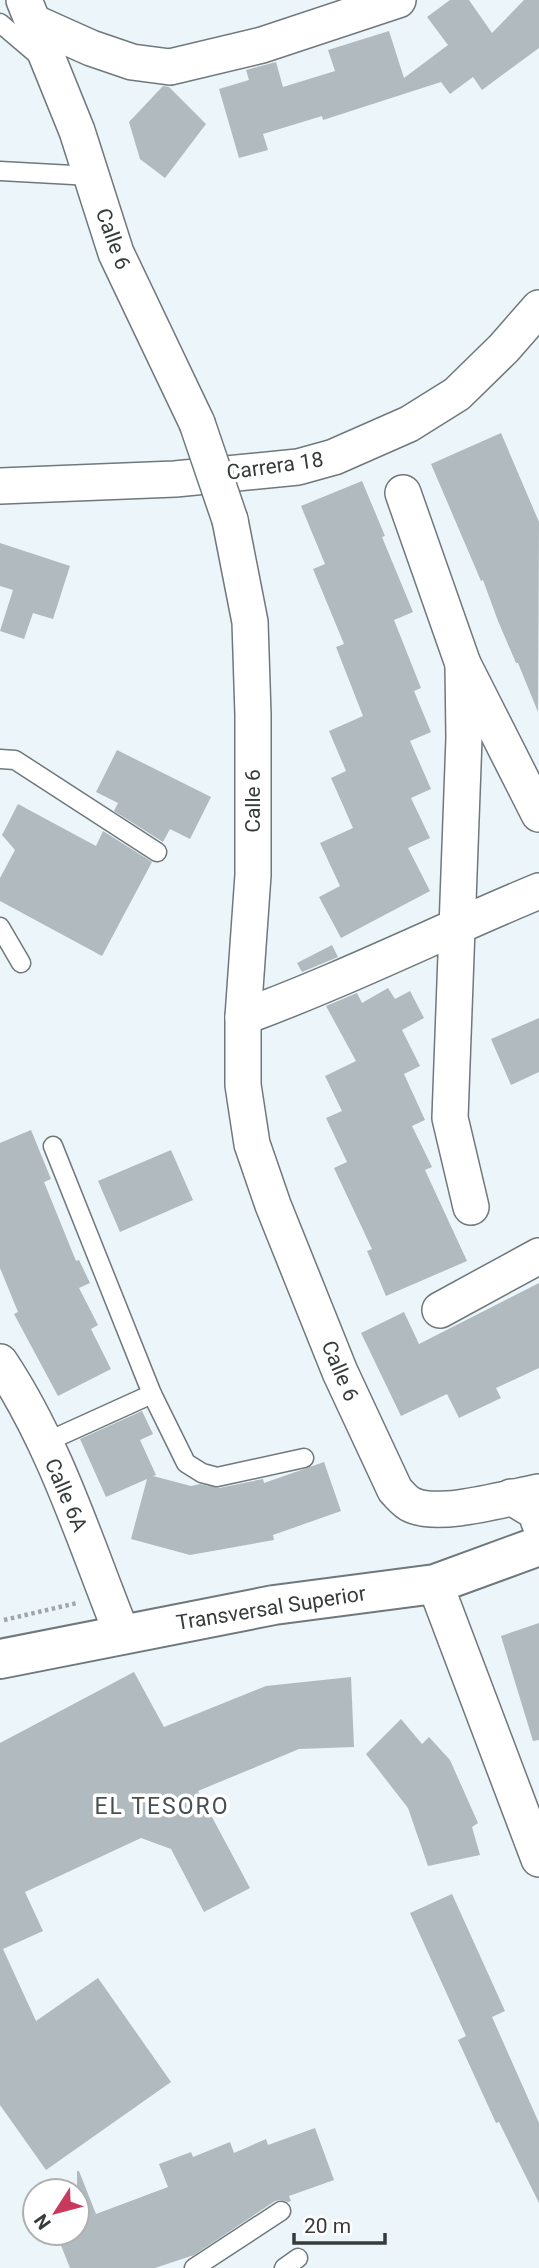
<svg xmlns="http://www.w3.org/2000/svg" width="539" height="2268" font-family="Roboto,sans-serif">
  <rect width="100%" height="100%" fill="#ecf5f9"/>
  <!-- building -->
  <g fill="#b1babe">
    <path d="M450,0h19l23,33 32,-33h15v48l-57,42 -9,-13 -23,17 -9,-12 -118,38 -1,-4 -59,18 5,16 -29,8 -20,-69 30,-9 -3,-10 30,-8 7,25 52,-16 -7,-21 61,-19 15,47 44,-33 -21,-28z"/>
    <path d="M163,86l6,1 37,37 -41,54 -25,-19 -11,-37z"/>
    <path d="M501,433l38,89 -1,190 -20,-49h-2l-18,-42 -15,-41 -2,1 -50,-117z"/>
    <path d="M362,481l23,55 -3,1 31,75 -19,8 27,68 -7,3 17,41 -21,9 21,48 -20,9 19,40 -22,10 22,43 -89,47 -22,-41 21,-11 -20,-43 33,-15 -22,-50 15,-7 -17,-40 34,-15 -27,-69 8,-3 -31,-75 12,-5 -24,-58z"/>
    <path d="M0,543l70,23 -17,53 -20,-6 -9,26 -24,-8 13,-41 -13,-4z"/>
    <path d="M117,750l94,47 -21,42 -20,-10 -7,13 -49,-31 4,-8 -22,-11z"/>
    <path d="M18,804l78,42 7,-15 49,31 -50,94 -102,-55v-23l15,-28 -13,-15z"/>
    <path d="M332,945l6,12 -36,15 -5,-9z"/>
    <path d="M388,988l7,11 15,-8 14,27 -22,12 18,36 -16,8 21,46 -13,6 20,41 -7,3 42,91 -81,35 -19,-45 5,-2 -38,-81 13,-6 -21,-44 16,-7 -17,-35 31,-15 -30,-55 31,-13 5,10z"/>
    <path d="M539,1018v54l-28,13 -20,-46z"/>
    <path d="M31,1130l20,49 -7,3 32,79 3,-1 11,23 -11,5 19,37 -7,4 20,40 -53,27 -44,-82 4,-2 -18,-44v-125z"/>
    <path d="M171,1150l22,50 -73,32 -22,-51z"/>
    <path d="M539,1283v85l-43,20 5,10 -42,20 -12,-24 -46,22 -40,-83 43,-21 15,32z"/>
    <path d="M142,1411l11,23 -13,6 16,35 -3,1 38,10 9,-2 19,4 44,-9 1,4 60,-21 17,49 -68,24 1,5 -84,15 -59,-16 16,-60 -41,18 -26,-58z"/>
    <path d="M539,1623v117l-6,1 -32,-105z"/>
    <path d="M134,1672l30,55 102,-41 85,-9 3,70 -55,2 -101,42 52,97 -46,24 -33,-63 -30,-11 -116,54 18,39 -40,18 33,72 62,-43 73,104 -125,88 -46,-65v-362z"/>
    <path d="M401,1719l21,25 7,-7 21,23 28,63 -6,4 8,28 -52,11 -20,-58 -42,-54z"/>
    <path d="M452,1894l53,117 -13,6 47,106v80l-40,-81 -3,1 -38,-83 8,-4 -56,-123z"/>
    <path d="M315,2128l19,52 -45,16 2,5 -3,1 -7,-2 -6,1 -81,54 -39,13h-85l-14,-35h21v-62h2l17,43 72,-27 -9,-23 32,-12 2,5 37,-15 4,11 32,-14 2,6z"/>
  </g>
  <g fill="none" stroke-linecap="round" stroke-linejoin="round">
    <!-- service casing -->
    <g stroke="#6f787b" stroke-width="21">
      <g id="service">
        <path d="M0,23l40,34"/>
        <path d="M0,171l91,5"/>
        <path d="M0,759l15,1 142,92"/>
        <path d="M0,927l21,36"/>
        <path d="M53,1146l99,248 34,69 16,10 15,4 87,-19"/>
        <path d="M44,1443l108,-49"/>
        <path d="M194,2268l87,-57"/>
        <path d="M284,2268l14,-10"/>
      </g>
    </g>
    <!-- minor casing -->
    <g stroke="#6f787b" stroke-width="38">
      <g id="minor">
        <path d="M24,0l53,131 39,122 81,170"/>
        <path d="M33,22l58,26 41,14 38,5 92,-22 136,-45"/>
        <path d="M0,486l175,-7 123,-12 36,-10 75,-33 48,-30 47,-46 35,-40"/>
        <path d="M403,493l60,171 76,150"/>
        <path d="M230,520l20,102 3,93v160l-10,142v68l9,59 21,61 67,167 55,118c5,5 10,12 17,15 28,13 95,-7 127,-13"/>
        <path d="M463,664l1,74 -14,380 21,89"/>
        <path d="M243,1017c101,-37 197,-85 296,-126"/>
        <path d="M440,1310l99,-54"/>
        <path d="M0,1362c55,82 85,180 122,272"/>
        <path d="M511,1497l25,15 3,10"/>
        <path d="M435,1584l104,275"/>
      </g>
    </g>
    <!-- secondary casing -->
    <g stroke="#6f787b" stroke-width="42">
      <path id="secondary" d="M0,1659l274,-54 161,-21 104,-38"/>
    </g>
    <!-- path -->
    <path stroke="#a0a7a9" stroke-width="4.5" stroke-dasharray="3.5 3.5" stroke-linecap="butt" d="M4,1620l73,-17"/>
    <!-- service -->
    <use href="#service" stroke="#fff" stroke-width="18"/>
    <!-- minor -->
    <use href="#minor" stroke="#fff" stroke-width="35"/>
    <!-- secondary -->
    <use href="#secondary" stroke="#fff" stroke-width="38"/>
    <!-- minor-bridge casing -->
    <g stroke="#6f787b" stroke-width="38" stroke-linecap="butt">
      <path id="minor-bridge" d="M197,423l33,97"/>
    </g>
    <!-- minor-bridge -->
    <use href="#minor-bridge" stroke="#fff" stroke-width="35"/>
  </g>
  <g text-anchor="middle" dominant-baseline="central" stroke-width="7" stroke-linejoin="round" paint-order="stroke">
    <!-- street labels -->
    <g font-size="21" fill="#373b3c" stroke="#fff">
      <text transform="translate(113 239) rotate(70)">Calle 6</text>
      <text transform="translate(275 466) rotate(-8)">Carrera 18</text>
      <text transform="translate(253 801) rotate(-90)">Calle 6</text>
      <text transform="translate(340 1371) rotate(67)">Calle 6</text>
      <text transform="translate(66 1495) rotate(67)">Calle 6A</text>
      <text transform="translate(271 1608) rotate(-9)">Transversal Superior</text>
    </g>
    <!-- neighbourhood labels -->
    <g font-size="23" letter-spacing="2" fill="#474f52" stroke="#fff">
      <text x="162" y="1806">EL TESORO</text>
    </g>
  </g>
  <!-- north arrow -->
  <g transform="translate(56 2212) rotate(234)"><circle r="33" fill="#ffffff" stroke="#afb1b1" stroke-width="2"/>
  <path d="M0-5L12 26L0 18L-12 26Z" fill="#c9395d"/>
  <text y="-10" font-size="19" font-weight="bold" text-anchor="middle" fill="#373b3c">N</text>
  </g>
  <!-- scale -->
  <path d="M294 2233v10h91v-10" fill="none" stroke="#373b3c" stroke-width="3.5"/>
  <text x="304" y="2233" font-size="21" fill="#373b3c" stroke="#ffffff" stroke-width="5" paint-order="stroke">20 m</text>
</svg>
